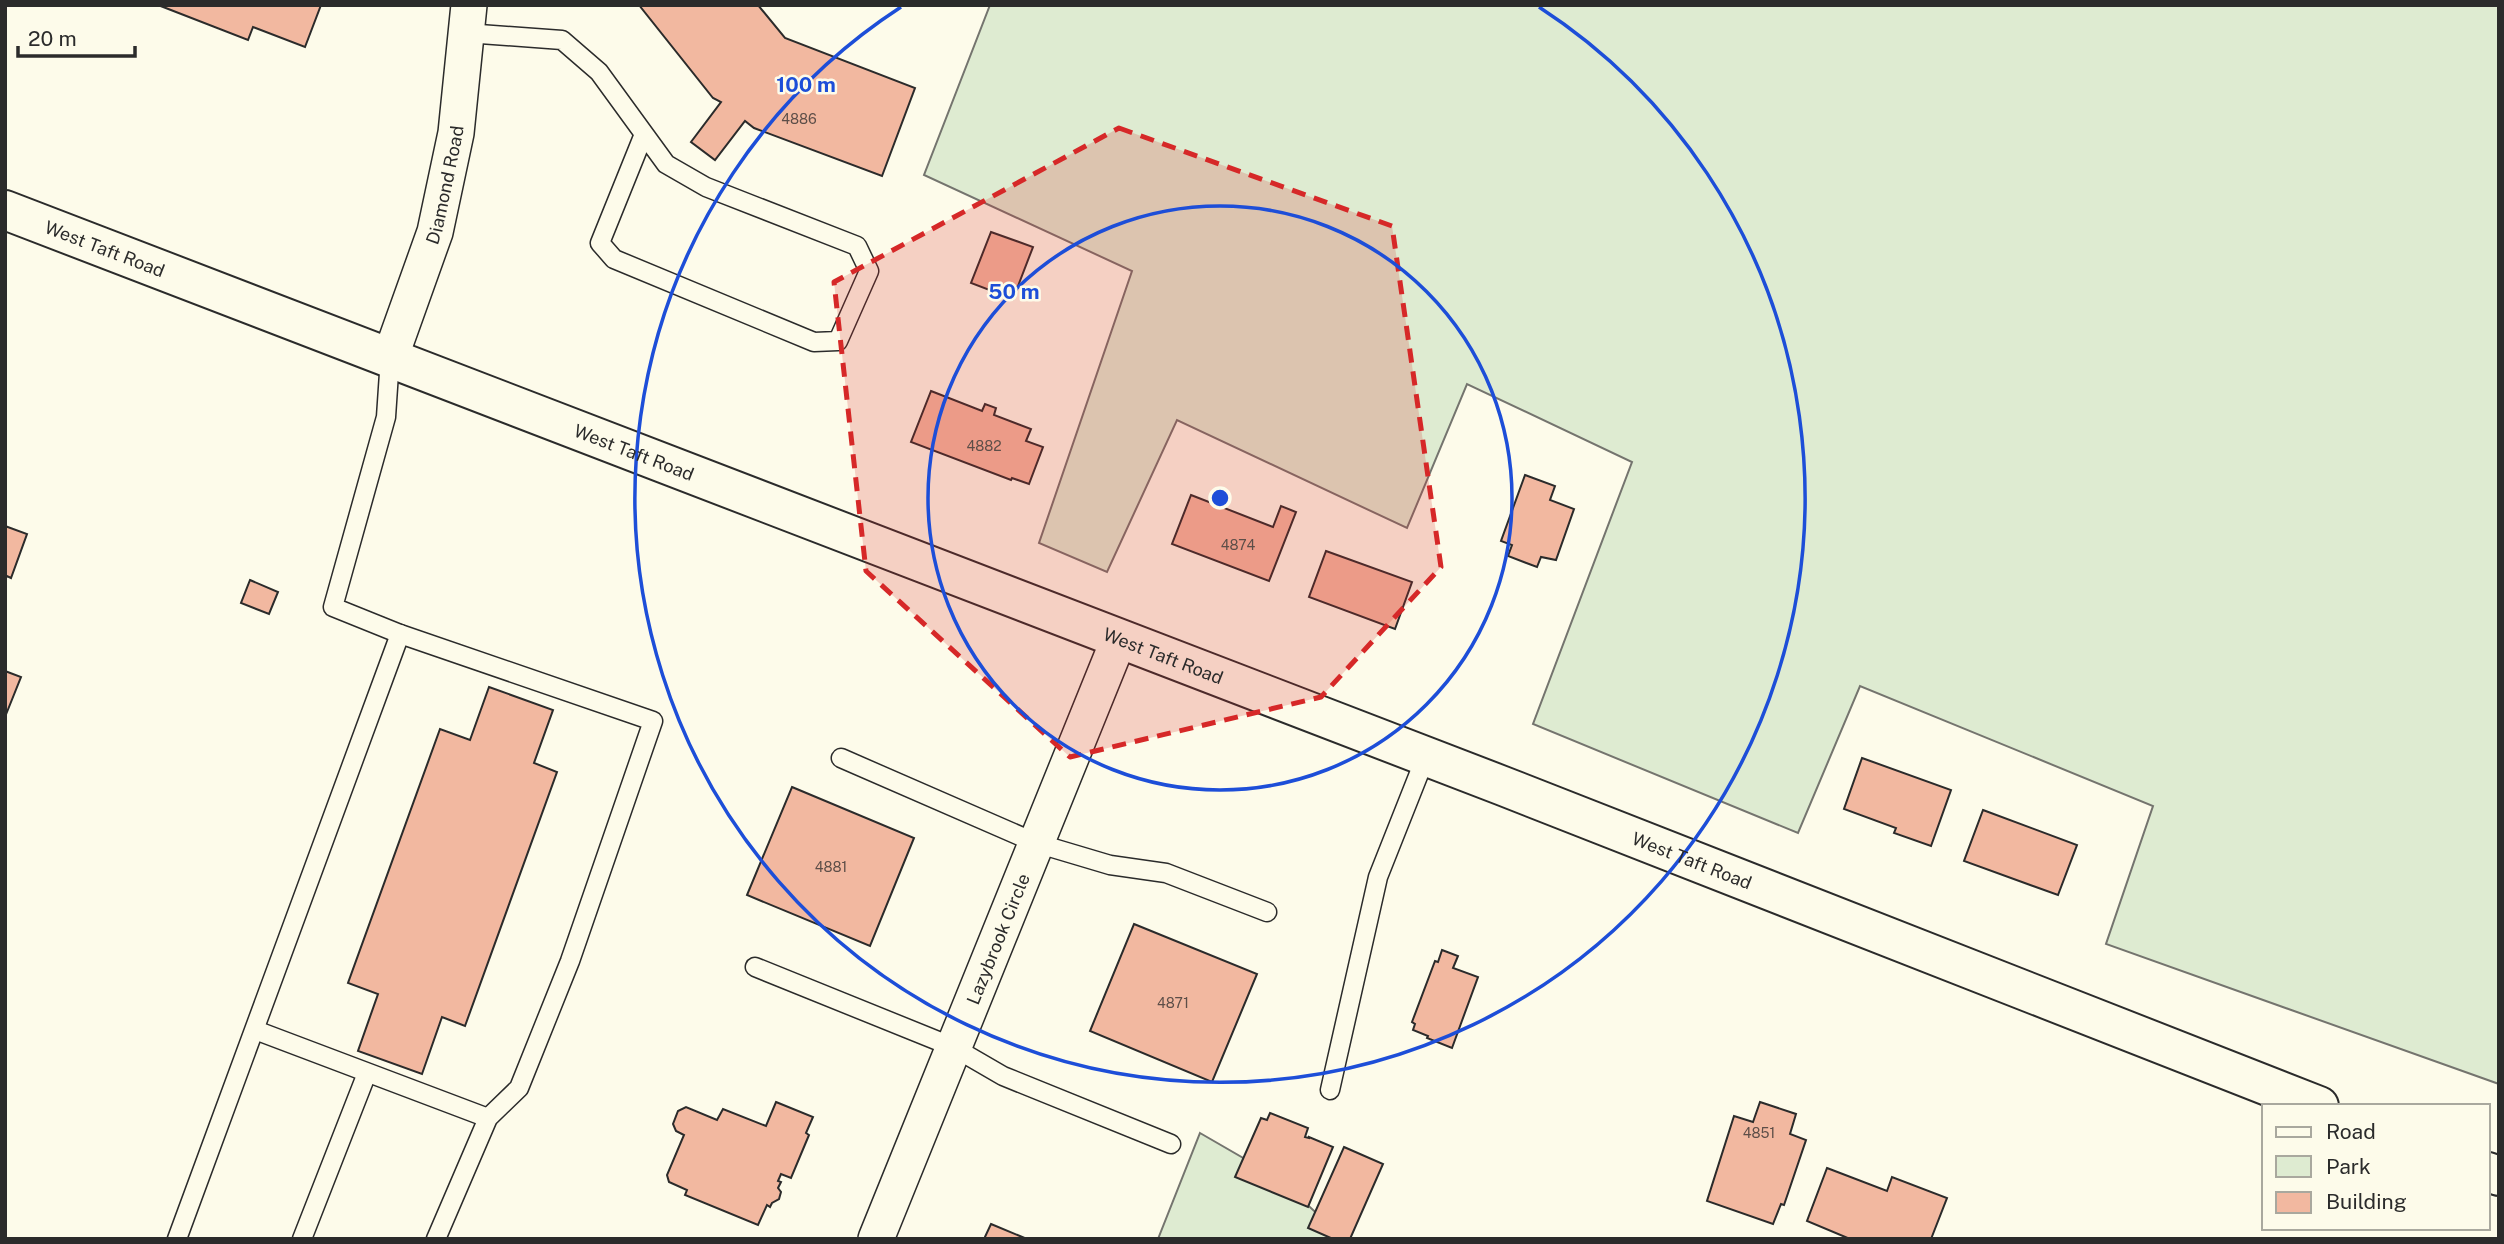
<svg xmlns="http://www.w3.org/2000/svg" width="2504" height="1244" font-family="'Public Sans',sans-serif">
  <rect width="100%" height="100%" fill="#fdfbea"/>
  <!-- green -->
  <g fill="#deebd1" stroke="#74746e" stroke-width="2">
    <path d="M990,5h1509v1079l-393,-140 47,-138 -293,-120 -62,147 -265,-109 99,-262 -165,-78 -60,144 -230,-108 -70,152 -68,-29 93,-272 -208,-96z"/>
    <path d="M1200,1133l78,45 67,61h-187z"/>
  </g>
  <!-- building -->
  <g fill="#f2b8a0" stroke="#2b2b2b" stroke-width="2">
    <path d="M158,5h163l-16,42 -52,-20 -5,13z"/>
    <path d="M639,5h119l27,33 130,50 -33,88 -128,-48 -9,-7 -30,39 -24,-18 30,-40 -8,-4z"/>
    <path d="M991,232l42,15 -20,52 -42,-16z"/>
    <path d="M931,391l51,20 3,-7 11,4 -2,7 37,14 -5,12 17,6 -14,37 -17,-6 -1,2 -100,-38z"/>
    <path d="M1525,475l30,11 -5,14 24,9 -18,51 -15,-3 -4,10 -29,-11 4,-11 -11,-4z"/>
    <path d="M1191,495l82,32 8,-21 15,6 -27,69 -97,-37z"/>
    <path d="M5,526l22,8 -16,44 -4,-2 -2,4z"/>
    <path d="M1326,551l86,31 -17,47 -86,-32z"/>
    <path d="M250,580l28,12 -9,22 -28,-11z"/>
    <path d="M5,671l16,6 -16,40z"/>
    <path d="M489,687l64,23 -19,53 23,9 -92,254 -23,-9 -20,57 -64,-23 20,-57 -30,-11 92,-254 30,11z"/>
    <path d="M1862,758l89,32 -20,56 -37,-13 2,-5 -52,-19z"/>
    <path d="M792,787l122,51 -44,108 -123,-51z"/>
    <path d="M1983,810l94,35 -19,50 -94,-34z"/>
    <path d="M1134,924l123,50 -45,108 -122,-51z"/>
    <path d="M1442,950l16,6 -5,12 25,9 -26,71 -25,-10 1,-2 -15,-6 2,-6 -3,-2 23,-61 3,1z"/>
    <path d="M776,1102l37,15 -7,16 3,2 -18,43 -10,-4 -3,7 3,1 -3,6 3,4 -2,7 -7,4 -2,4 -3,-2 -9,20 -73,-30 2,-5 -18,-8 -2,-7 17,-40 -8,-4 -3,-7 5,-13 8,-4 31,13 6,-11 43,17z"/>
    <path d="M1760,1102l36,12 -6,20 16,6 -22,65 -3,-1 -8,20 -66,-23 27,-85 19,6z"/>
    <path d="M1270,1113l38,15 -3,9 4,1v-1l24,10 -25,60 -73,-30 26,-59 6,2z"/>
    <path d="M1344,1147l39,17 -33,75h-17l-25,-11z"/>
    <path d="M1827,1168l60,23 5,-14 55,21 -16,41h-81l-43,-18z"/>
    <path d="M991,1224l36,15h-43z"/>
  </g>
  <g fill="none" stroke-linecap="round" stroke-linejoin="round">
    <!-- lane casing -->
    <g stroke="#2b2b2b" stroke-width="21">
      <g id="lane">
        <path d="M466,33l96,7 37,32 67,92 40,23 151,59 12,25 -31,70 -24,1 -200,-83 -14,-16 44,-109"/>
        <path d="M390,358l-4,59 -53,190 67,27 253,87 -83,240 -51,127 -31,30 -52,121"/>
        <path d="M841,758l195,85 74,22 56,8 101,39"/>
        <path d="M755,967l198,80 50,29 168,68"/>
        <path d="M255,1030l233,88"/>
        <path d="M1330,1090l48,-213 48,-121"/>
        <path d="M177,1239l223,-605"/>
        <path d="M302,1239l65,-166"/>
      </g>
    </g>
    <!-- street casing -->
    <g stroke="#2b2b2b" stroke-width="38">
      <g id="street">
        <path id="s1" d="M390,358l45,-126 21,-99 13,-128"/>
        <path id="s2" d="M876,1239l243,-600"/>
      </g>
    </g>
    <!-- secondary casing -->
    <g stroke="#2b2b2b" stroke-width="42">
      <g id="secondary">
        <path id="s3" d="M5,210l1498,576 816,320"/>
        <path d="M2488,1172l11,4"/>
      </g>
    </g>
    <!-- lane -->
    <use href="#lane" stroke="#fdfbea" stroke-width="18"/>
    <!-- street -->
    <use href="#street" stroke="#fdfbea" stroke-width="35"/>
    <!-- secondary -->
    <use href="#secondary" stroke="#fdfbea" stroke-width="38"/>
  </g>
  <!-- marked area -->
  <path fill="#d62828" fill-opacity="0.2" stroke="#d62828" stroke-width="5" stroke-dasharray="14 9" stroke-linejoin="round" d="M1119,128l273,98 49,341 -120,130 -251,60 -204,-186 -32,-289z"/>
  <!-- distance rings -->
  <g fill="none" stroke="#1d4ed8" stroke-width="3.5">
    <circle cx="1220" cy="498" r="292"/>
    <path d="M1539 7A585 585 0 1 1 901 7"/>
  </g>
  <g text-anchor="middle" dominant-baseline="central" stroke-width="5" stroke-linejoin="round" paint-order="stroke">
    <!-- number labels -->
    <g font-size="14" fill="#5d4e48">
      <text x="799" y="119">4886</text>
      <text x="984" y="446">4882</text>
      <text x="1238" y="545">4874</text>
      <text x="831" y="867">4881</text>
      <text x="1173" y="1003">4871</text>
      <text x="1759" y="1133">4851</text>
    </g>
    <!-- street labels -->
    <g font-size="18" fill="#2b2b2b" stroke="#fdfbea">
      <text stroke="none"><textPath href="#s1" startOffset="182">Diamond Road</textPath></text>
      <text stroke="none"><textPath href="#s3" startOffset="107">West Taft Road</textPath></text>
      <text stroke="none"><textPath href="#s3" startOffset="674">West Taft Road</textPath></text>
      <text stroke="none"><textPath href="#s3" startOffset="1241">West Taft Road</textPath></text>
      <text stroke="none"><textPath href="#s3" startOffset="1808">West Taft Road</textPath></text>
      <text stroke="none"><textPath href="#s2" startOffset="324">Lazybrook Circle</textPath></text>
    </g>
  </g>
  <circle cx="1220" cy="498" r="10" fill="#1d4ed8" stroke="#fdfbea" stroke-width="3.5"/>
  <g font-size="21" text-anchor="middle" font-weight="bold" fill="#1d4ed8" stroke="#fdfbea" stroke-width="5" stroke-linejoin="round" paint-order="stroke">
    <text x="806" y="92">100 m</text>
    <text x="1014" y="299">50 m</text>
  </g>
  <!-- border -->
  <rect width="2504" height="1244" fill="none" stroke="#2b2b2b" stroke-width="14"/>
  <!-- legend -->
  <rect x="2262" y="1104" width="228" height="126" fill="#fdfbea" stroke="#a9a89e" stroke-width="2"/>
  <rect x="2276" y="1127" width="35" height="10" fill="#fdfbea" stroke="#a9a89e" stroke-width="2"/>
  <text x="2326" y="1139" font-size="21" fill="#2b2b2b">Road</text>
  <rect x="2276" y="1156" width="35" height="21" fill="#deebd1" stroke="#a9a89e" stroke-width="2"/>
  <text x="2326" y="1174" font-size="21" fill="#2b2b2b">Park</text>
  <rect x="2276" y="1192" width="35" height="21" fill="#f2b8a0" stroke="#a9a89e" stroke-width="2"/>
  <text x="2326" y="1209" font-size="21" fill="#2b2b2b">Building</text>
  <!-- scale -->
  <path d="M18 46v10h117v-10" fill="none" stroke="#2b2b2b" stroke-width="3.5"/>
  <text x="28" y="46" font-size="21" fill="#2b2b2b" stroke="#fdfbea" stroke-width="5" paint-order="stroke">20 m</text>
</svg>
